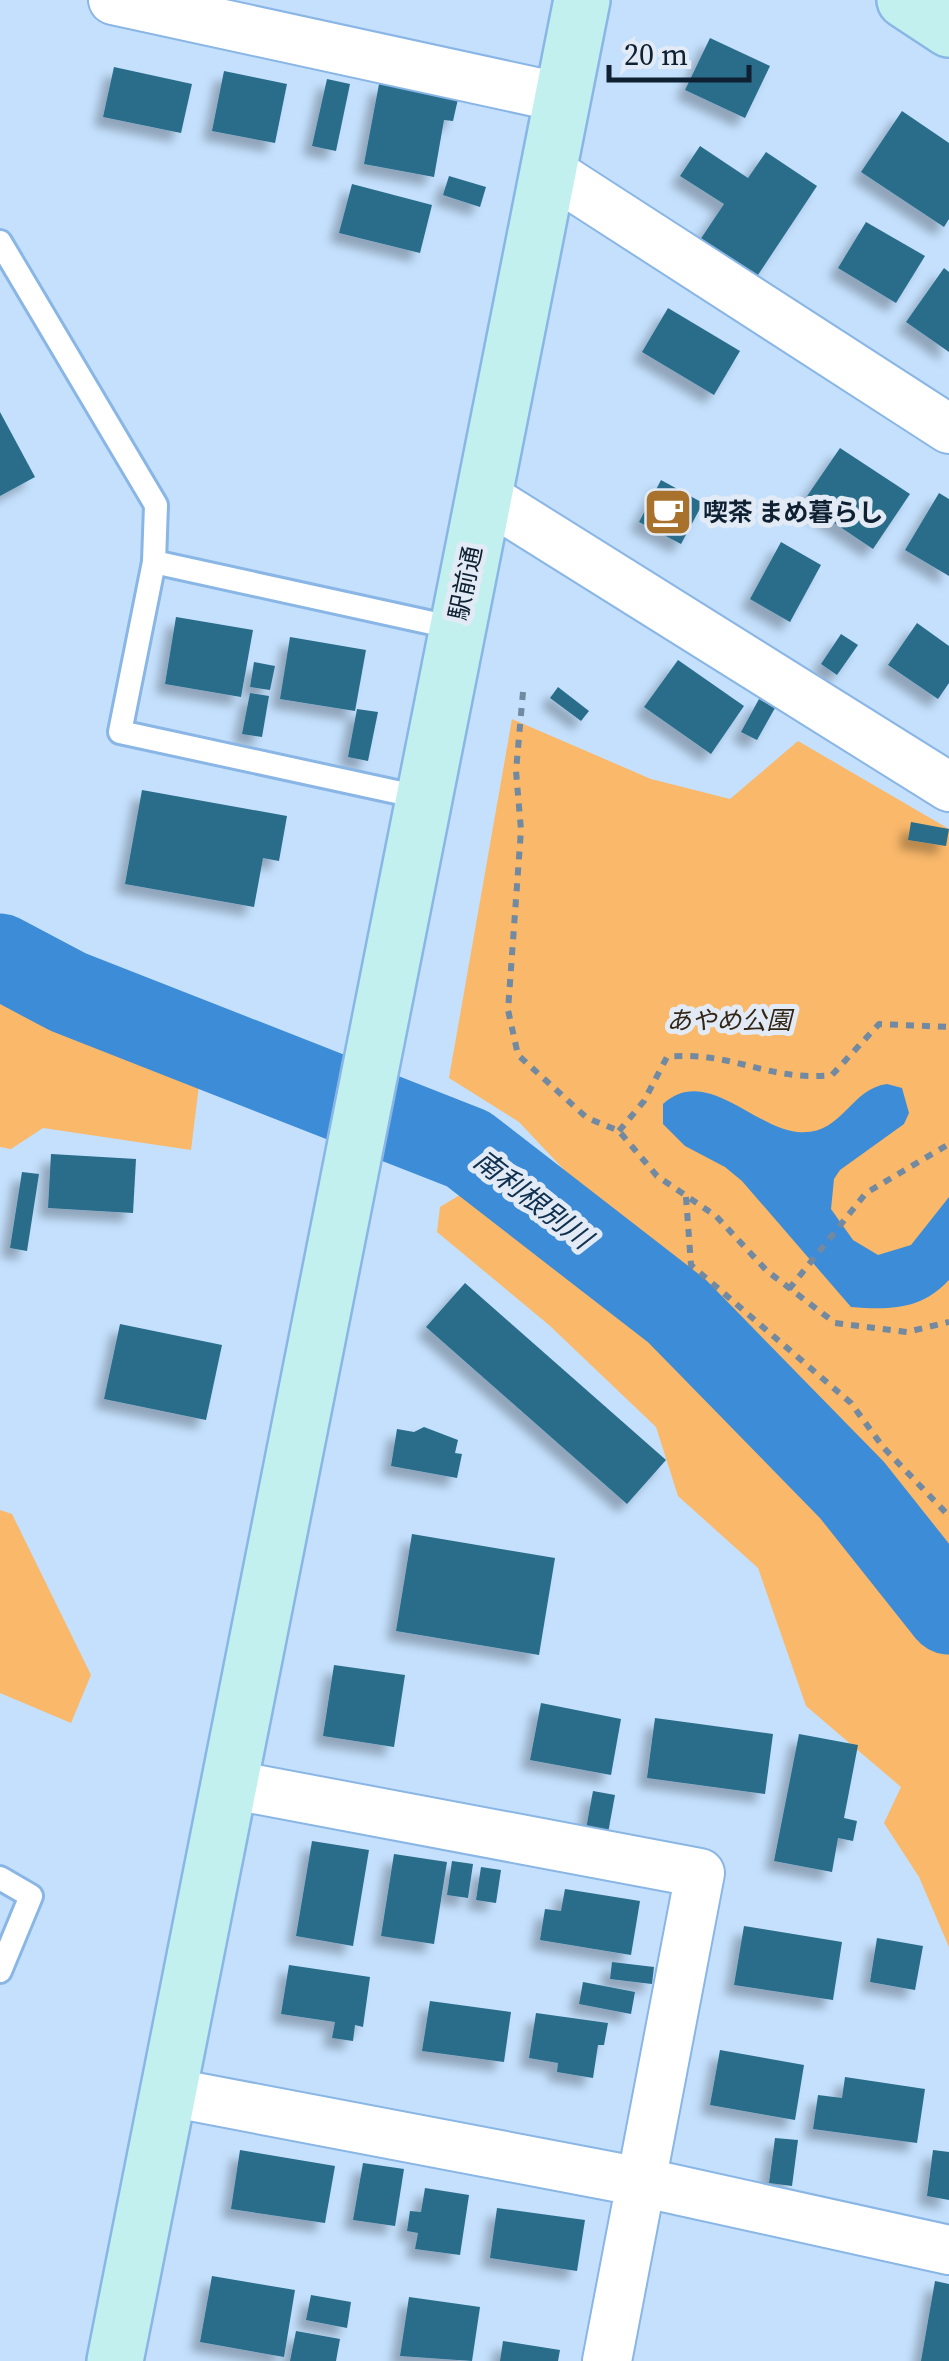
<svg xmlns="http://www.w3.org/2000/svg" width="949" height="2361" font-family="'Source Serif 4','Noto Sans JP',serif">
  <defs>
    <filter id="shadow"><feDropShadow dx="-9" dy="9" stdDeviation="5" flood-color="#0004"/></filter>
  </defs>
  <rect width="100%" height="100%" fill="#c4e0fd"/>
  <!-- green -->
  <g fill="#f9b86a">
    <path d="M512,719l139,60 79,20 68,-58 151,88v1118l-30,-70 -35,-54 17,-36 -95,-81 -48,-138 -80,-72 -22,-69 -107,-102 -112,-93 3,-25 46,-28 164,94 275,261 -23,-34 -303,-293 -80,-85 -70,-44z"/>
    <path d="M0,1002l199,83 -8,65 -148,-22 -32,21 -11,-2z"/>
    <path d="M0,1510l12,4 79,161 -20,48 -71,-30z"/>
  </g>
  <!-- water -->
  <path fill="#3d8cd7" d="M887,1084l15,4 7,25 -5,11 -64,46 -6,9 -3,30 22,31 25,15 33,-10 38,-48v83c-28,30 -59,30 -98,27l-109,-126 -17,-14 -40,-21 -22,-22v-20c42,-39 90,23 134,28 45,5 52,-43 90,-48z"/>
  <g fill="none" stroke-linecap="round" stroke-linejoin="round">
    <!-- river -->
    <path stroke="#3d8cd7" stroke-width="85" d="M0,956l68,36 400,157 209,162 175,179 97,122"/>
  </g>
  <!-- building -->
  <g fill="#296d8b" filter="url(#shadow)">
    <path d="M710,38l60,28 -25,52 -60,-28z"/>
    <path d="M114,67l78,17 -11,49 -78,-16z"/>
    <path d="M224,71l63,13 -12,59 -63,-12z"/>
    <path d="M327,79l23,5 -14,67 -24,-5z"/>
    <path d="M379,84l79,15 -5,22 -9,-1 -10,57 -70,-13z"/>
    <path d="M902,111l47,32v76l-5,8 -83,-55z"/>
    <path d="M700,146l48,32 18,-26 51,34 -67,101 -56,-38 30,-45 -44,-28z"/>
    <path d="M449,176l37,11 -6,20 -37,-12z"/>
    <path d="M352,184l80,21 -12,48 -81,-20z"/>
    <path d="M866,222l59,34 -29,47 -58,-35z"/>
    <path d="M944,268l5,4v80l-43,-30z"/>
    <path d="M668,308l72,43 -26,44 -72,-43z"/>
    <path d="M0,412l35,65 -35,19z"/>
    <path d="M840,448l70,46 -37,55 -70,-47z"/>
    <path d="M661,480l42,23 -22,41 -42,-22z"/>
    <path d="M939,493l10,6v77l-44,-26z"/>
    <path d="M781,542l40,23 -31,57 -40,-23z"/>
    <path d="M176,617l77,13 -12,67 -76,-13z"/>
    <path d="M917,623l32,23v37l-11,16 -50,-34z"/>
    <path d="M841,634l17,11 -21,30 -16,-11z"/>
    <path d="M290,637l76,13 -11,61 -75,-12z"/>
    <path d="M678,660l66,46 -33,48 -67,-47z"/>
    <path d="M254,662l21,4 -5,24 -20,-3z"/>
    <path d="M558,687l31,24 -8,10 -31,-23z"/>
    <path d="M250,693l19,3 -7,41 -20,-3z"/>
    <path d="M759,699l16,9 -18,32 -16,-8z"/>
    <path d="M357,709l21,3 -10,49 -20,-4z"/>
    <path d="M142,790l145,26 -8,45 -16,-3 -9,49 -129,-23z"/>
    <path d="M911,822l38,7 -3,17 -38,-6z"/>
    <path d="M51,1154l85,5 -3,54 -85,-5z"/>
    <path d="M22,1172l17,2 -12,77 -17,-3z"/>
    <path d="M465,1283l201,177 -39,44 -201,-177z"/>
    <path d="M120,1324l102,21 -16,75 -102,-21z"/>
    <path d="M424,1427l34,13 -3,13 7,1 -5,24 -66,-12 6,-37 17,3z"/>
    <path d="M412,1534l143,24 -16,97 -143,-24z"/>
    <path d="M334,1665l71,10 -11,72 -71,-11z"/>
    <path d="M541,1703l80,16 -10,56 -81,-15z"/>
    <path d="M655,1718l118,16 -8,60 -118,-16z"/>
    <path d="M799,1734l59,11 -14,73 13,3 -4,20 -15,-3 -6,34 -58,-11z"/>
    <path d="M593,1791l22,4 -7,38 -22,-4z"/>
    <path d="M312,1841l57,9 -16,96 -57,-10z"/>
    <path d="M394,1854l53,8 -13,82 -53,-8z"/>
    <path d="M452,1861l21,3 -5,34 -21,-3z"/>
    <path d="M481,1867l20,3 -5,33 -20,-3z"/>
    <path d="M565,1889l75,12 -9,54 -91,-15 5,-31 16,2z"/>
    <path d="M744,1926l98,16 -9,58 -99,-15z"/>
    <path d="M877,1938l46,8 -8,44 -45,-8z"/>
    <path d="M612,1962l42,5 -2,17 -42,-5z"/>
    <path d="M289,1965l81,12 -7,50 -8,-2 -2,16 -21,-3 3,-16 -54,-8z"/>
    <path d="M583,1982l52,10 -4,22 -52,-10z"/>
    <path d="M430,2001l81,11 -7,50 -82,-11z"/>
    <path d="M536,2013l72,10 -4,22h-6l-5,33 -36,-6 1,-9 -29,-5z"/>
    <path d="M720,2050l84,15 -9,55 -85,-15z"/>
    <path d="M845,2077l80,12 -8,54 -104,-14 5,-34 24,3z"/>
    <path d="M775,2138l23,2 -6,46 -23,-3z"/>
    <path d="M240,2150l95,16 -10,57 -94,-14z"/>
    <path d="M933,2150l16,2v48l-22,-4z"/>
    <path d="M363,2163l41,6 -9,57 -42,-6z"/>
    <path d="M425,2188l44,7 -9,60 -45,-6 3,-16 -11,-2 3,-20 11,1z"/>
    <path d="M497,2208l88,12 -8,51 -87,-13z"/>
    <path d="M212,2276l83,14 -11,67 -84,-15z"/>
    <path d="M935,2281l14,3v77h-28z"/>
    <path d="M311,2295l40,7 -4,26 -41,-8z"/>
    <path d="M409,2297l71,10 -8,54 -72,-5z"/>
    <path d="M296,2331l44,8 -4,22h-46z"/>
    <path d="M503,2341l57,9 -2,11h-58z"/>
  </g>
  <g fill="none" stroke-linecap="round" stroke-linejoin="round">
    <!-- lane casing -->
    <g stroke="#89b6e5" stroke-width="28">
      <g id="lane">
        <path d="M0,242l156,263 -2,57 -34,170 304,66"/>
        <path d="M154,562l301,66"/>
        <path d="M0,1878l31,18 -31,75"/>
      </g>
    </g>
    <!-- street casing -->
    <g stroke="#89b6e5" stroke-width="52">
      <g id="street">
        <path d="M113,0l450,98"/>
        <path d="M548,170l401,259"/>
        <path d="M484,496l465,291"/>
        <path d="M228,1784l472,89 -93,488"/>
        <path d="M169,2092l472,90 308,68"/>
      </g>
    </g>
    <!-- secondary casing -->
    <g stroke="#89b6e5" stroke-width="60">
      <g id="secondary">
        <path d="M905,0l44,29"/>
        <path d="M115,2361l467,-2361"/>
      </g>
    </g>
    <!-- path -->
    <g stroke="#7189a1" stroke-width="6" stroke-dasharray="8 8" stroke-linecap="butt">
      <path d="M523,692l-7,79 5,59 -13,180 10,45 69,63 32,13 38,45 59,40 51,55 68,52 72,9 42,-10"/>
      <path d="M619,1131l25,-30 23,-44c64,-7 101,25 165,18l47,-51 70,3"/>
      <path d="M686,1197l5,68 160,138 32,44 66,69"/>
      <path d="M789,1289l77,-96 83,-49"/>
    </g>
    <!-- lane -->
    <use href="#lane" stroke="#fff" stroke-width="22"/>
    <!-- street -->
    <use href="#street" stroke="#fff" stroke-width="48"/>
    <!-- secondary -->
    <use href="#secondary" stroke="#c2f0ee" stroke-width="55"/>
  </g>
  <!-- icons -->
  <defs>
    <g id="cafe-square" transform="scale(2.5)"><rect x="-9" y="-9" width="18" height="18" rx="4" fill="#a8722c" stroke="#e2ebf5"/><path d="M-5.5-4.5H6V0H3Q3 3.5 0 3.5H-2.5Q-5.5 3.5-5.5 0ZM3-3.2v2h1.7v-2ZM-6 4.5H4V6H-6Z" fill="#fff"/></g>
  </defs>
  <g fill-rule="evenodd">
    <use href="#cafe-square" x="668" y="512"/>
  </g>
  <g text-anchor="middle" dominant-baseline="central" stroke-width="10" stroke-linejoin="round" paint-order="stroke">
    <!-- poi labels -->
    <g font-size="25" font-weight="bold" fill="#0e2032" stroke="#e2ebf5" text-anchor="start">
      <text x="703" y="512">喫茶 まめ暮らし</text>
    </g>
    <!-- street labels -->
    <g font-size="25" fill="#0e2032" stroke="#e2ebf5">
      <text transform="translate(465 583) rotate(-78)">駅前通</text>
    </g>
    <!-- park labels -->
    <g font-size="25" font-style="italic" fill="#342616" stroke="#e2ebf5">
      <text x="729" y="1020">あやめ公園</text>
    </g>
    <!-- water labels -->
    <g font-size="28" font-style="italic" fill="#10304f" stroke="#e2ebf5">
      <text transform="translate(533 1199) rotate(38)">南利根別川</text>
    </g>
  </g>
  <!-- scale -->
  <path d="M609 65v15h140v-15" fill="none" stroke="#0e2032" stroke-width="5"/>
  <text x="624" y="65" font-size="30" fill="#0e2032" stroke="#e2ebf5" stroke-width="8" paint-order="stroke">20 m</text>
</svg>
